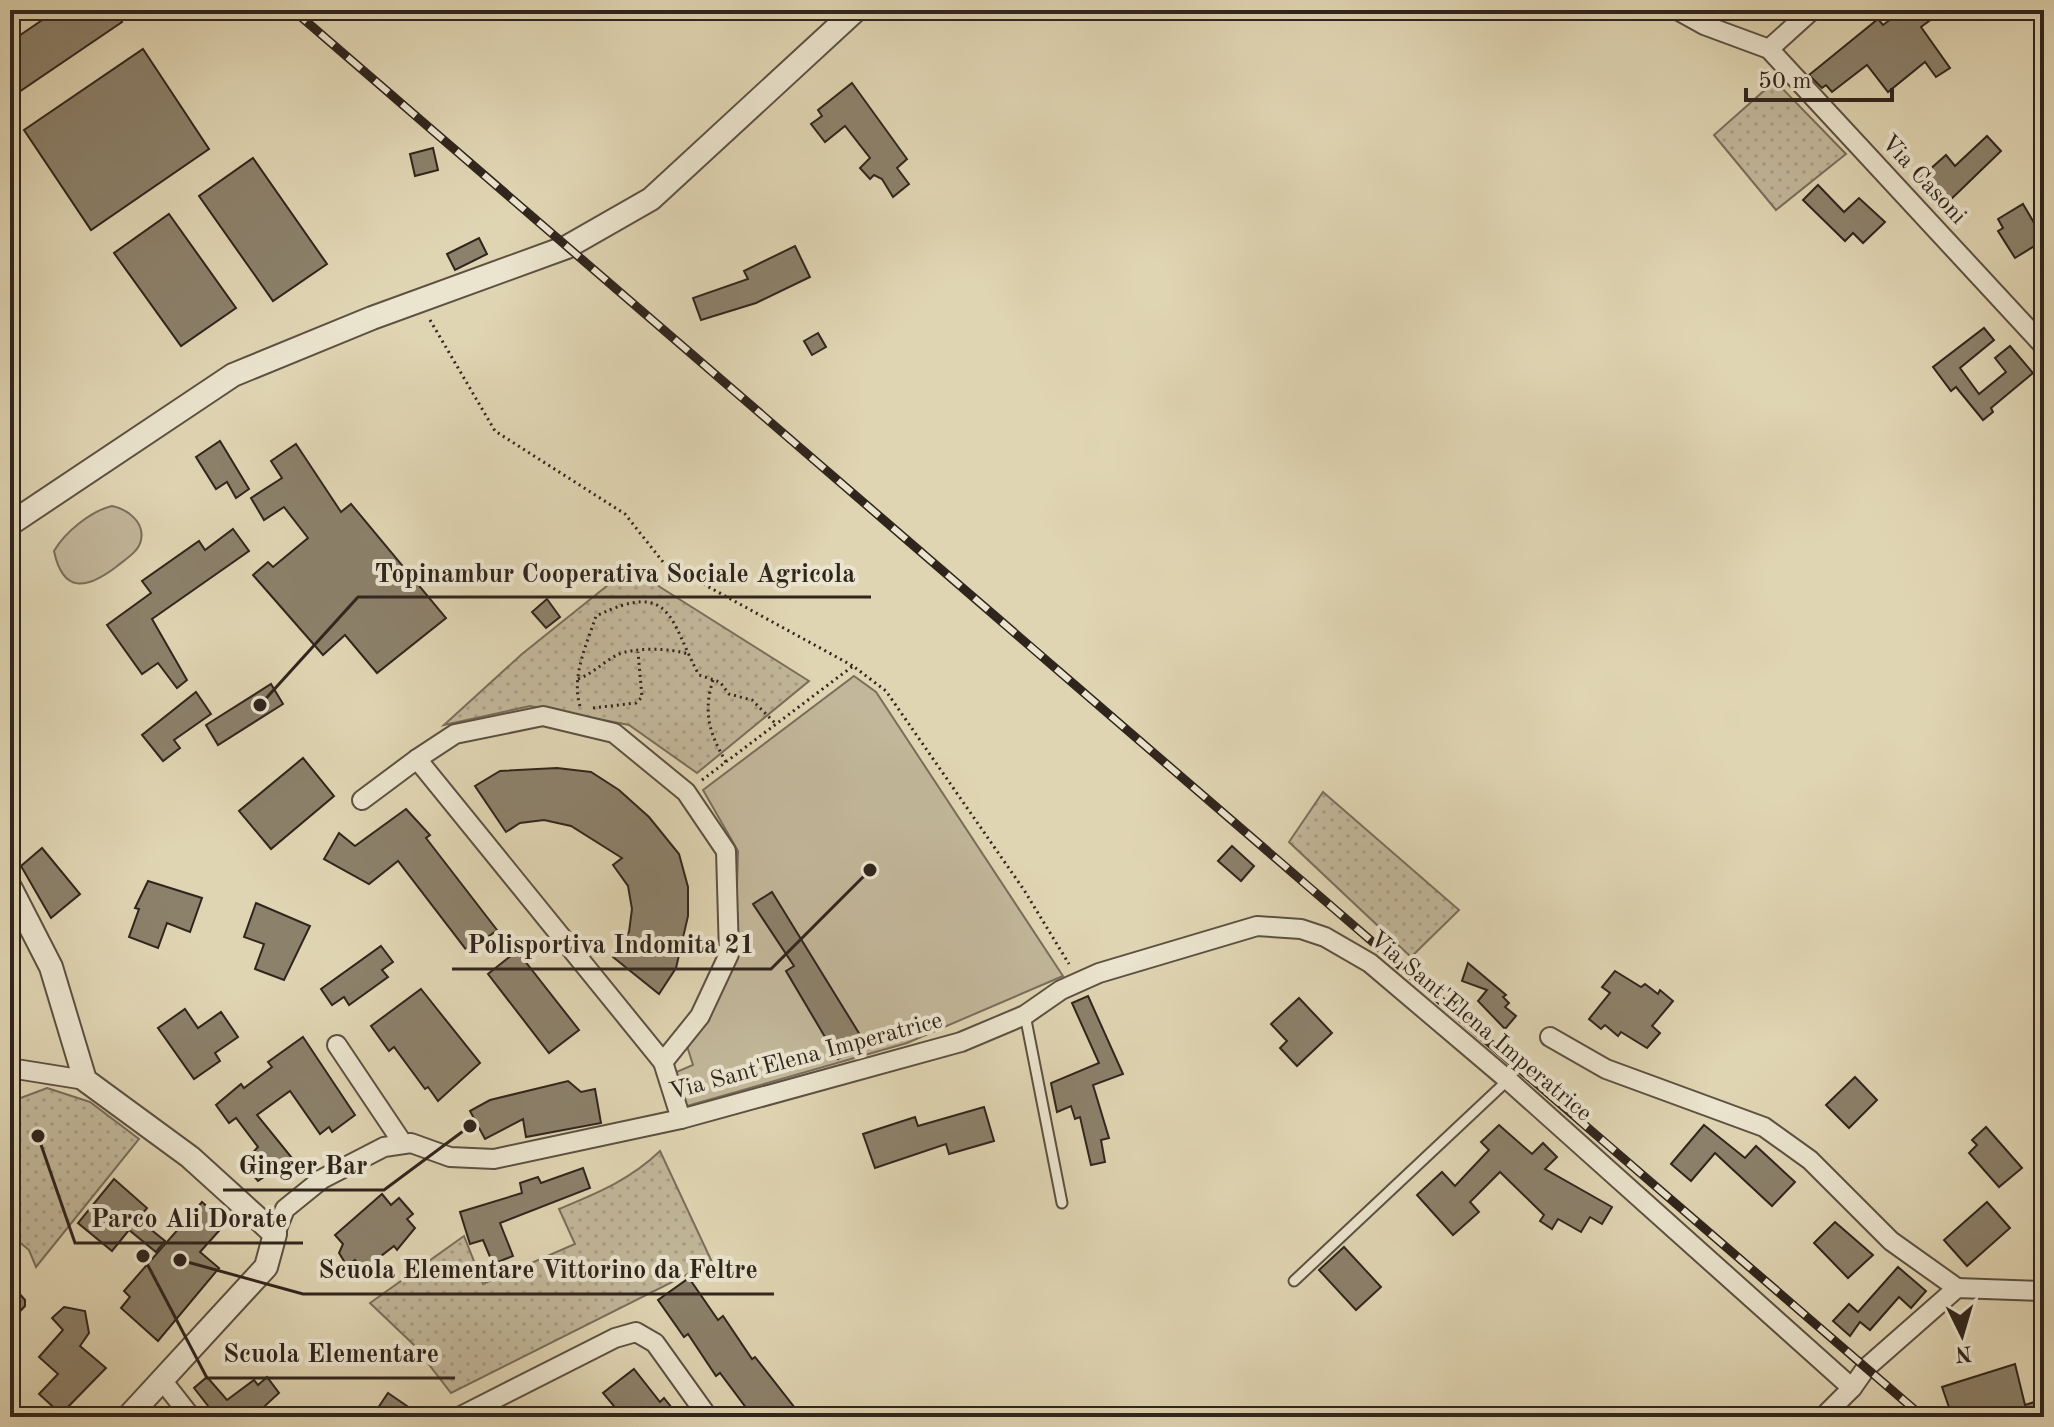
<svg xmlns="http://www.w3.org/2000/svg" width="2054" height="1427" font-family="'Old Standard TT',serif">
  <defs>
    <pattern id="green-dots" width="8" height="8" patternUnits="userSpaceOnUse" patternTransform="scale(2)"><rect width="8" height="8" fill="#c2b79a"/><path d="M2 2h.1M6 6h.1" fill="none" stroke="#a79d84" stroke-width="1.8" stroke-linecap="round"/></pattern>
  </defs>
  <rect width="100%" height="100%" fill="#e0d5b3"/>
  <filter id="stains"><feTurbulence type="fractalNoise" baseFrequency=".0025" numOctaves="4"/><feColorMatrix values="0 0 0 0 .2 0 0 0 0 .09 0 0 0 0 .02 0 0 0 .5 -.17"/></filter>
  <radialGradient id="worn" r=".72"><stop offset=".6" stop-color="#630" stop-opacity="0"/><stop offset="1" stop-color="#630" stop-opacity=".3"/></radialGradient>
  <!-- green -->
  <g fill="url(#green-dots)" stroke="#796e5c" stroke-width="2">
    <path d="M1775,81l71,73 -70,56 -62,-75z"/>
    <path d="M633,565l27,22 149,94 -112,92 -68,-48 -99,-19 -86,19 78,-71z"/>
    <path d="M1323,792l136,118 -48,47 -122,-115z"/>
    <path d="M47,1088l43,14 49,37 -103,128 -7,-17 -19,-16v-132z"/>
    <path d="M660,1151l52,111 -261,131 -38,-49 -43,-41 94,-67 19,48 92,-40 -16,-35c38,-16 71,-29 101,-58z"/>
  </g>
  <!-- pitch -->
  <g fill="#c2b79a" stroke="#796e5c" stroke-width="2">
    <path d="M112,506c15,3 33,16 29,34 -2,12 -17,20 -25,27 -29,22 -53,27 -62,-16 11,-19 37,-40 58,-45z"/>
    <path d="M854,676l22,16 187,284 -156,67 -220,63 -13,-33 19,-8 -6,-19 48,-91 3,-104 -35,-61z"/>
  </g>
  <!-- building -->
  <g fill="#8c816b" stroke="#30251d" stroke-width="2">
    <path d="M57,10h56l9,12 -112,76v-56z"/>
    <path d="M1903,10h41l-23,17 29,41 -14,9 -11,-15 -37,30 -21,-27 -35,27 -6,-7 -4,3 -13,-13 69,-56 5,6z"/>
    <path d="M143,49l66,100 -118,81 -67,-100z"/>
    <path d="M852,83l55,76 -10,9 12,16 -16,13 -11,-18 -8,-4 -4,4 -10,-11 10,-10 -25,-32 -20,16 -14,-18 11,-8 -4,-6z"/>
    <path d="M1987,136l14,15 -57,55 -25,-27 27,-24 9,11z"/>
    <path d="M433,148l5,22 -23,6 -5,-22z"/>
    <path d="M253,158l74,106 -54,37 -74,-105z"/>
    <path d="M1818,185l26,27 15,-14 26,24 -22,21 -10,-10 -8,8 -42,-41z"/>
    <path d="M2023,204l21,36 -29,18 -17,-27 5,-3 -5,-9z"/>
    <path d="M169,214l67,94 -55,38 -67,-93z"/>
    <path d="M479,238l8,16 -32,16 -8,-16z"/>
    <path d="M795,246l15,31 -54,26 -55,17 -8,-22 55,-19 -4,-8z"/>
    <path d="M1984,328l10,12 -34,28 19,26 27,-22 -11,-14 15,-12 23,27 -42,35 2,4 -10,8 -27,-33 -5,4 -18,-24z"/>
    <path d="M818,333l8,14 -14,8 -8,-14z"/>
    <path d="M220,441l29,48 -13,9 -9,-16 -11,7 -20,-32z"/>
    <path d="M296,444l45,68 10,-8 95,114 -69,55 -32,-38 -22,20 -70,-80 15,-13 5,5 35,-29 -24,-31 -20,13 -13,-22 31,-20 -11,-17z"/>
    <path d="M233,529l16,22 -97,68 35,61 -10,8 -19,-25 -16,11 -35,-49 44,-32 -9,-12 57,-40 6,9z"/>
    <path d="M547,599l13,18 -14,11 -14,-16z"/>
    <path d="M271,684l12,20 -65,41 -12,-20z"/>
    <path d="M196,692l15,22 -37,26 6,8 -17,13 -21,-26z"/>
    <path d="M303,758l31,38 -63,53 -32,-38z"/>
    <path d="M557,768l34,4 28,18 30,27 30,37 9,33v29l-12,52 -17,26 -46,-37 16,-25 3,-23 -4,-23 -15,-21 9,-7 -51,-32 -27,-6 -24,3 -14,9 -31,-46 25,-15z"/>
    <path d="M406,809l24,26 -4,3 71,92 -29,22 -70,-91 -29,23 -45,-25 15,-26 16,13z"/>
    <path d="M1232,846l22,20 -13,15 -23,-20z"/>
    <path d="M42,848l38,46 -29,24 -30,-52z"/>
    <path d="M148,881l54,17 -12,34 -23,-9 -9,25 -29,-11 10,-28 -4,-1z"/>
    <path d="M772,892l93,151 -27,16 -52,-88 8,-5 -41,-62z"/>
    <path d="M256,903l54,23 -26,54 -29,-11 9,-25 -20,-7z"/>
    <path d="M381,946l12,16 -11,8 6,7 -39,28 -5,-8 -12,8 -11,-16z"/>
    <path d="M517,951l62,79 -30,23 -61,-79z"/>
    <path d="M1468,963l38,32 -3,2 6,6 -4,4 11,9 -11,13 -27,-28 9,-11 -25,-9z"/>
    <path d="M1615,971l26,16 4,-3 13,10 2,-4 13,11 -21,25 8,7 -13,15 -26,-16 -3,4 -13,-11 -4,4 -12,-10 21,-26 -8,-6z"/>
    <path d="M421,989l59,74 -42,38 -10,-14 -3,2 -31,-42 -5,4 -18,-25z"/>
    <path d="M1088,996l35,78 -30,11 16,53 -8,2 4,22 -14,3 -11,-48 -5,2 -4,-13 -14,6 -6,-29 48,-20 -27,-60z"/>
    <path d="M1299,998l33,35 -35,33 -17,-18 7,-7 -16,-17z"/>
    <path d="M185,1009l13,19 23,-16 17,25 -23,16 5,8 -26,18 -36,-51z"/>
    <path d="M303,1037l52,78 -23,17 -3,-5 -9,7 -30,-43 -33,24 35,43 -34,23 -15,-18 15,-16 -22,-29 -7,5 -13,-18 25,-21 3,4 28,-21 -4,-5z"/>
    <path d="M1855,1077l22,23 -28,28 -23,-23z"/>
    <path d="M568,1081l13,11 14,-3 6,34 -75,14 -3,-18 -38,20 -15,-28 20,-11z"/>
    <path d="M984,1107l10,34 -45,13 -3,-10 -71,24 -12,-34 52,-17 3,9z"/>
    <path d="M1499,1125l33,29 11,-11 14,14 -12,12 67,38 -10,17 -12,-7 -9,15 -23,-13 -6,10 -12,-8 4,-6 -44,-43 -30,30 9,10 -26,23 -36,-40 25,-23 13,14 34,-36 -8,-8z"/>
    <path d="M1704,1125l41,33 11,-12 39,36 -23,24 -57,-53 -24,28 -20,-17z"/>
    <path d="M1986,1127l36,41 -23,19 -30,-34 8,-8 -5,-5z"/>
    <path d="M583,1168l7,20 -90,35 13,33 -20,8 -10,-24 -13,4 -10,-32 62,-19 -2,-10 18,-6 3,6z"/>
    <path d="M114,1179l33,29 -9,11 27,22 -9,11 -27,-22 -17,21 -34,-28z"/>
    <path d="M382,1194l9,11 8,-7 14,16 -6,5 8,9 -18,22 -3,-4 -31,24 -8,-10 -8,6 -8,-13 4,-9 -8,-9z"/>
    <path d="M202,1202l24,21 -26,29 19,16 -61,73 -37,-33 9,-11 -6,-6z"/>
    <path d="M1987,1202l23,26 -43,38 -23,-26z"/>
    <path d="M1835,1222l38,33 -25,23 -34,-35z"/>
    <path d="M1344,1247l37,40 -25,23 -37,-40z"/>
    <path d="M1898,1267l28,24 -15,17 -12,-11 -29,33 -10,-8 -10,14 -17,-15 16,-17 9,8z"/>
    <path d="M689,1278l29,42 5,-4 29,43 3,-2 47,60h-49l-33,-44 -4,3 -28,-42 -4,3 -26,-37z"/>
    <path d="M10,1283l15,17v6l-15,16z"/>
    <path d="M64,1307l21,4 4,22 -9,13 26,22 -45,46 -22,-20 19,-20 -19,-17 24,-27 -11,-12z"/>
    <path d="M2015,1364l10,41 19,-6v18h-44l-1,-3 -30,3 -1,-6 -16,5 -10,-29z"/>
    <path d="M634,1369l26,33 4,-4 15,19h-56l-20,-24z"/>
    <path d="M207,1377l20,23 27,-20 4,5 9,-8 12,16 -25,23 -6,-7 -8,8h-36l8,-6 -18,-23z"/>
    <path d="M388,1393l35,24h-51z"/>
  </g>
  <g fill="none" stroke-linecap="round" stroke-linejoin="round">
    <!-- service casing -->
    <g stroke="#5c5142" stroke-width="13">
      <g id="service">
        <path d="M1025,1015l37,188"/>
        <path d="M1294,1281l214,-201"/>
      </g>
    </g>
    <!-- minor casing -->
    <g stroke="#5c5142" stroke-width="22">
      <g id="minor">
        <path d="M1677,10l27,15 65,24 275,297"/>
        <path d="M1769,49l43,-39"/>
        <path d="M417,759l38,-25 88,-18 71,17 72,59 40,59 3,103 -29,62 -37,46"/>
        <path d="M362,800l55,-41 246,303 18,57"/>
        <path d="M1550,1037l56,32 158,58 46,33 81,81 66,47"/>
        <path d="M337,1045l65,97"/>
        <path d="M10,1068l75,12"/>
        <path d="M275,1234l10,-25 37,-30 62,-32 27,-4 39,14 44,2 187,-40 280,-77 64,-27 36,-25 38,-17 158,-47 44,3 24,8 45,26 138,117 344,308"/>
        <path d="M162,1380l29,37"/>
        <path d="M459,1417l156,-79 21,-6 19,11 53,74"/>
        <path d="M1823,1417l29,-29 14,-20 91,-80 87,3"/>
      </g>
    </g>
    <!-- tertiary casing -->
    <g stroke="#5c5142" stroke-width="26">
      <g id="tertiary">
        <path d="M10,524l223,-149 139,-57 195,-71 84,-48 205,-189"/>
        <path d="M10,887l41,80 34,113 105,77 85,77 -9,33 -138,150"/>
      </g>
    </g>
    <!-- path -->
    <g stroke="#30251d" stroke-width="3" stroke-dasharray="2 4" stroke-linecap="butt">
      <path d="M430,320l65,111 130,83 38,48 190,104"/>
      <path d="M578,679c16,-6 25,-17 39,-24 16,-8 55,-7 70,-1"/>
      <path d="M713,680c-10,32 -4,53 13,82"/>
      <path d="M580,706c-9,-30 7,-62 16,-90 77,-37 73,4 103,59l21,7 9,12 23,6 24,24"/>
      <path d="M593,708l43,-5 6,-6 -4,-45"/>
      <path d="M702,780l151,-114 33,25 138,199 45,74"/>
    </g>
    <!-- service -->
    <use href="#service" stroke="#ebe4ce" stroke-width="9"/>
    <!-- minor -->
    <use href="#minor" stroke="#ebe4ce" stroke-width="18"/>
    <!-- tertiary -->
    <use href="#tertiary" stroke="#ebe4ce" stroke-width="22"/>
    <!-- rail casing -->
    <g stroke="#30251d" stroke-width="9">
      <path id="rail" d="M293,10l1630,1407"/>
    </g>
    <!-- rail -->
    <use href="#rail" stroke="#ebe4ce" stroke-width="6" stroke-dasharray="18" stroke-linecap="butt"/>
  </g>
  <g text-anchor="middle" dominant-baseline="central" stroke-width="8" stroke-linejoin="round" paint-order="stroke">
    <!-- street labels -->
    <g font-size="24" fill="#30251d" stroke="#ebe4ce">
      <text transform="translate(1923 180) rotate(47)">Via Casoni</text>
      <text transform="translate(1480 1027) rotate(40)">Via Sant'Elena Imperatrice</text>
      <text transform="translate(806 1057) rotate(-15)">Via Sant'Elena Imperatrice</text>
    </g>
  </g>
  <!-- callouts -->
  <path fill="none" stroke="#30251d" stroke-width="3" d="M260 705L358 597H871M870 870L771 969H452M470 1126L384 1190H223M38 1136L75 1243H303M180 1260L303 1294H774M143 1256L207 1378H455"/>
  <g fill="#30251d" stroke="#ebe4ce" stroke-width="3">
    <circle cx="260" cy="705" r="8"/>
    <circle cx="870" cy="870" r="8"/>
    <circle cx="470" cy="1126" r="8"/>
    <circle cx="38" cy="1136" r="8"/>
    <circle cx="180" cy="1260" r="8"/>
    <circle cx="143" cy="1256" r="8"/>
  </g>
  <g font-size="26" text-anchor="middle" font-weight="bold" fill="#30251d" stroke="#ebe4ce" stroke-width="8" stroke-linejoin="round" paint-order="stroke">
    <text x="615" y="582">Topinambur Cooperativa Sociale Agricola</text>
    <text x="611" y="953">Polisportiva Indomita 21</text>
    <text x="303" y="1174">Ginger Bar</text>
    <text x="189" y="1227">Parco Ali Dorate</text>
    <text x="538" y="1278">Scuola Elementare Vittorino da Feltre</text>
    <text x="331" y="1362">Scuola Elementare</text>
  </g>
  <!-- margin -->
  <rect width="2054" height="1427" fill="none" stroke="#e0d5b3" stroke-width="40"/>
  <rect x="12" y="12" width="2030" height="1403" fill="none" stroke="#30251d" stroke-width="4"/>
  <rect x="20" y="20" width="2014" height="1387" fill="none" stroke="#30251d" stroke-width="2"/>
  <!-- north arrow -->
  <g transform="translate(1962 1335) rotate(175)" stroke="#ebe4ce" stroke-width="6" paint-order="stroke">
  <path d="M0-6L14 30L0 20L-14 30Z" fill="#30251d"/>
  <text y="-12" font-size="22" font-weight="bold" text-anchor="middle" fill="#30251d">N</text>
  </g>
  <!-- scale -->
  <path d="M1746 88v12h146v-12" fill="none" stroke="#30251d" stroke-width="4"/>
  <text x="1758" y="88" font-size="24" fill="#30251d" stroke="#ebe4ce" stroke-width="6" paint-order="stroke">50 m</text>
  <rect width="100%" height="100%" filter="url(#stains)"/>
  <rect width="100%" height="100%" fill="url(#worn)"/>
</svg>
